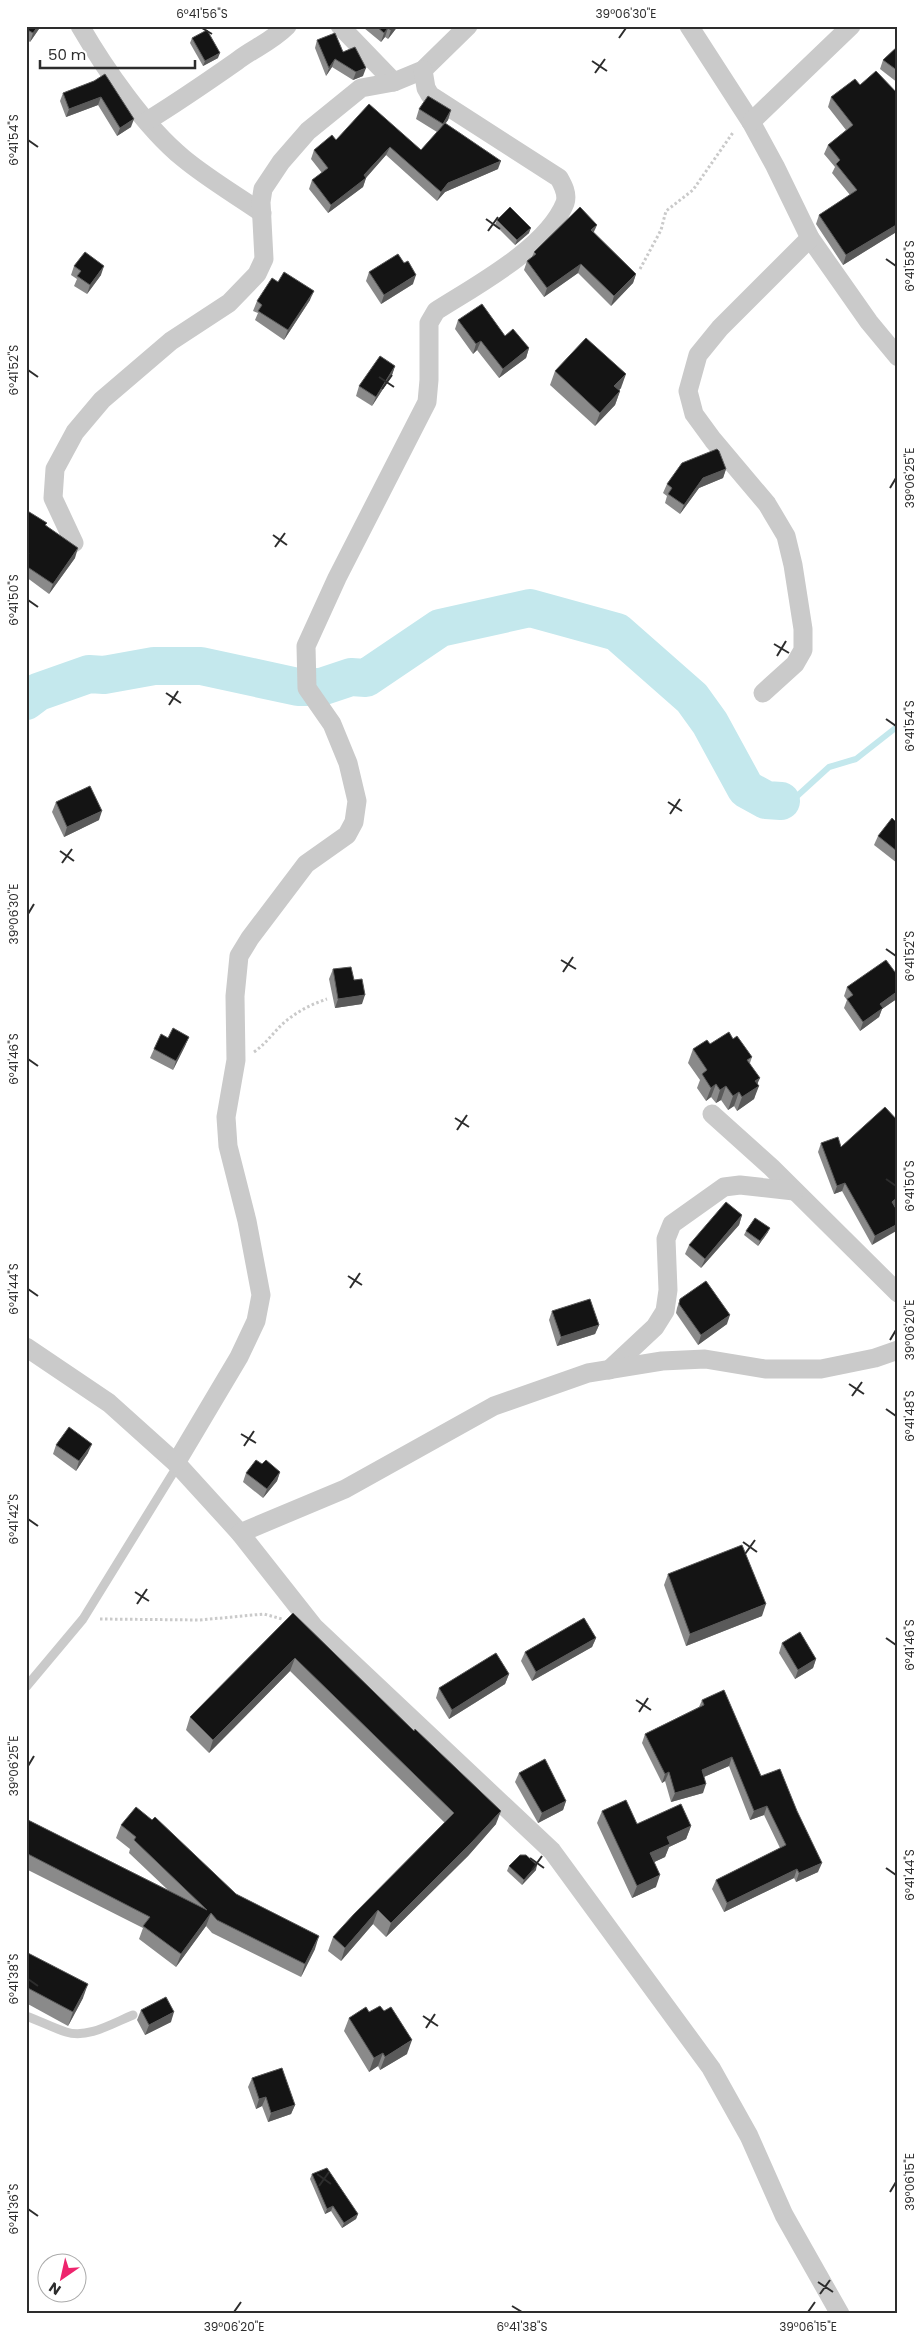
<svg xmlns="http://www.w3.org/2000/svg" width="924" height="2340" font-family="Poppins,sans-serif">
  <rect width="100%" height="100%" fill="#fff"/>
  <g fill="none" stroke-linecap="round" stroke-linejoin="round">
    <!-- stream -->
    <path stroke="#c4e8ed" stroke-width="6" d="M781,801l14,-3 34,-31 27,-8 42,-33"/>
    <!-- river -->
    <path stroke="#c4e8ed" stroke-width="38" d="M26,701l12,-9 51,-18 15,1 50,-9h47l97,21h23l30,-10 15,1 74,-50 90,-20 87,24 75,66 18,25 36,66 20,11 15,1"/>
    <!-- path -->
    <g stroke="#cacaca" stroke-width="3" stroke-dasharray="2.5 2.5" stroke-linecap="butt">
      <path d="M640,269l21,-39 5,-19 27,-21 41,-59"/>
      <path d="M254,1052c13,-9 20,-21 32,-31 12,-10 26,-17 41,-22"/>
      <path d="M100,1619l100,1 64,-6 18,5"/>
    </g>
    <!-- lane -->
    <g stroke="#cacaca" stroke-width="9">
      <path d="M26,1687l57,-68 95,-154"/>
      <path d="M26,2016c14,5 27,12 40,16 22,7 47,-9 67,-17"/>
    </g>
    <!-- street -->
    <g stroke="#cacaca" stroke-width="19">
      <path d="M80,26c25,43 65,101 103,132 24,20 53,37 79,55"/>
      <path d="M340,26l54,56"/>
      <path d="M689,26l62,96 24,44 35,72 59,84 29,35"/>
      <path d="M147,121c31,-19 60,-39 90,-60 17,-13 34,-19 50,-35"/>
      <path d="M751,122l100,-96"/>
      <path d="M74,543l-21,-45 2,-29 20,-37 27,-32 69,-59 58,-38 28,-29 7,-15 -3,-57 2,-13 18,-27 27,-31 53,-43 33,-6 29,-12 45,-44"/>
      <path d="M763,693l32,-29 8,-14v-21l-10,-64 -7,-29 -19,-32 -54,-64 -19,-26 -6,-23 10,-36 22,-27 90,-90"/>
      <path d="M712,1114l59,53 127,126"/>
      <path d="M26,1347l83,56 69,62 62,68 74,94 238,224 159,217 38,68 35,79 56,99"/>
      <path d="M609,1370l46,-43 10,-16 3,-21 -2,-51 6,-15 52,-37 16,-2 54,6"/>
      <path d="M176,1463l63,-106 17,-36 5,-26 -14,-74 -19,-75 -2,-29 10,-57 -1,-64 4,-40 11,-18 56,-74 41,-29 7,-13 3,-21 -9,-38 -16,-39 -25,-36 -1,-42 31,-68 90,-176 2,-22v-57l7,-12c39,-25 111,-63 129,-108 3,-9 -2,-18 -6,-25l-129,-83 -4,-7 -3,-18"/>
      <path d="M240,1533l105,-44 149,-83 94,-33 74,-12 43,-2 60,10h56l54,-11 23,-8"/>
    </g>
  </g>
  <!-- wall -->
  <g fill="#8a8a8a">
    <path d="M26,26h15l-11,16 -4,-3z"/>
    <path d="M365,26h33l-10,13 -3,-2 -4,5 -17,-14z"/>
    <path d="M192,38l26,20 -15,8 -13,-23z"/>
    <path d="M317,40l26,12 20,24 -10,4 -21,-13 -6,9 -11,-28z"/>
    <path d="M898,46v37l-18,-14 3,-9z"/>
    <path d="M94,81l37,46 -14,9 -19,-31 -32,12 -6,-16 3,-8z"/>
    <path d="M860,85l38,9v137l-55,34 -27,-41 3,-9 31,-20 -18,-22 3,-6 -11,-13 4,-9 18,-15 -18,-23 3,-10z"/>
    <path d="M419,109l32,1 -3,10 -3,3 53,46 -53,23 -8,9 -51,-46 -20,23 -3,9 -35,26 -19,-24 3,-9 10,-7 -11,-14 3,-9 22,-10 85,10 16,-18 -21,-13z"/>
    <path d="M497,220l32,13 -14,12 -20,-20z"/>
    <path d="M594,232l42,42 -3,9 -22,23 -33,-33 -34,24 -20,-27 3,-9 5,-4 2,-5z"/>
    <path d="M74,266l27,9 -14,19 -13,-8 3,-7 -6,-4z"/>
    <path d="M369,272l44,12 -32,20 -15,-23z"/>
    <path d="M310,300l-26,40 -29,-20 3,-7 -5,-2 4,-10z"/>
    <path d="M458,320l47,16 24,12 -3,10 -27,20 -22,-28 -4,4 -18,-25z"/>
    <path d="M395,366l-3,9 -20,31 -16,-10 3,-10z"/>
    <path d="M555,371l66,17 -2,2 1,1 -5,14 -20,21 -45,-41z"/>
    <path d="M726,469l-3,9 -24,10 -19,26 -15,-11 2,-7 -4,-3 4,-9z"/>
    <path d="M26,510l20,15 29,33 -26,36 -23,-17z"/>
    <path d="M56,802l43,18 -35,17 -12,-25z"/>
    <path d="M898,820v43h-1l-23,-18 4,-9z"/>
    <path d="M333,969l21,11 8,24 -27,4 -6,-29z"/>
    <path d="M898,976v22l-16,11 -3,8 -19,14 -16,-23 3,-8 -3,-4 3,-9z"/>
    <path d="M189,1037l-4,9 -12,24 -23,-12 4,-9 14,-11z"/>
    <path d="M733,1039l19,18 -2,6 8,21 -4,15 -17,12 -3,-5 -6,4 -7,-10 -5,3 -5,-6 -5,4 -9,-13 3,-8 -12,-17 5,-14z"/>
    <path d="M821,1143l20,4 53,59 -22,39 -30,-54 -8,3 -16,-42z"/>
    <path d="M742,1215l-3,10 -38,43 -16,-14 4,-9z"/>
    <path d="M746,1231l22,1 -10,14 -14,-11z"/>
    <path d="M680,1299l47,25 -29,21 -22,-32 1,-5z"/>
    <path d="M552,1311l47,14 -4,9 -38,12 -8,-26z"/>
    <path d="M56,1445l32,8 -12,18 -23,-17z"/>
    <path d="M262,1464l18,8 -3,9 -14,17 -20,-16 3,-9z"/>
    <path d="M668,1574l94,42 -76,30 -22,-61z"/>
    <path d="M293,1613l203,211 -28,32 -82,81 -13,-13 -32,37 -13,-10 5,-14 112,-114 -155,-152 -81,82 -23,-23 4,-13z"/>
    <path d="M596,1638l-4,9 -60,34 -11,-20 4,-9z"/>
    <path d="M782,1643l34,16 -3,9 -18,11 -16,-26z"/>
    <path d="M509,1674l-4,10 -56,35 -13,-21 3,-10z"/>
    <path d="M702,1700l59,76 57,96 -22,10 -2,-4 -70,34 -12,-23 4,-9 64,-32 -16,-33 -14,5 -21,-54 -25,11 -1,16 -32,9 -6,-21 -3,2 -20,-40 3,-9 54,-27z"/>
    <path d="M519,1773l47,28 -3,9 -25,13 -23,-41z"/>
    <path d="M602,1811l35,13 54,2 -5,13 -17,8 -4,10 -11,5 2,25 -24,11 -35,-75z"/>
    <path d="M26,1819l142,71 -39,-37 1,-4 -14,-11 5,-13 115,69 79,55 -14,28 -89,-44 -6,-7 -30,41 -37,-28 4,-11 -117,-59z"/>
    <path d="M509,1866l27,4 -14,15 -15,-14z"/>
    <path d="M26,1952l57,46 -15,28 -42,-23z"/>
    <path d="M141,2010l30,12 -26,13 -8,-15z"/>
    <path d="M369,2012l38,42 -27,16 -2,-4 -9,6 -25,-41 5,-13z"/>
    <path d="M252,2078l43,27 -4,9 -23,8 -6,-16 -6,3 -8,-22z"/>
    <path d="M312,2174l46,40 -2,5 -14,9 -11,-17 -6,3 -15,-35z"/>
  </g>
  <!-- shaded-wall -->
  <g fill="#5a5a5a">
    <path d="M38,26h3l-11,16 3,-9z"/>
    <path d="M394,26h4l-10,13 3,-9z"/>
    <path d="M388,28l-3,9 -4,5 3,-9z"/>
    <path d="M220,53l-2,5 -15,8 2,-5z"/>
    <path d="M335,59l-3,8 -6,9 3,-8z"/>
    <path d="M366,68l-3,8 -10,4 3,-8z"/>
    <path d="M101,97l-3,8 -32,12 3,-8z"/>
    <path d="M451,110l-3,10 -9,13 4,-9z"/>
    <path d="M134,119l-3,8 -14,9 3,-8z"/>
    <path d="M390,147l-4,8 -22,25 2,-2 -3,9 -35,26 3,-8 33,-30z"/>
    <path d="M501,161l-3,8 -53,23 -8,9 4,-9 7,-9z"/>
    <path d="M898,224v7l-55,34 3,-10z"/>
    <path d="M597,225l-4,9 -2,-4z"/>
    <path d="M531,228l-2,5 -14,12 2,-5z"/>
    <path d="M581,264l-3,9 -34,24 3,-9z"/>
    <path d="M104,266l-3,9 -14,19 3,-9z"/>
    <path d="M636,274l-3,9 -22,23 3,-10z"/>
    <path d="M416,275l-3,9 -32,20 3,-9z"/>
    <path d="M314,291l-4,9 -26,40 4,-10z"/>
    <path d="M481,341l-4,9 -4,4 3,-10z"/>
    <path d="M529,348l-3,10 -27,20 4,-9z"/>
    <path d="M395,366l-3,9 -20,31 4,-9z"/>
    <path d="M626,374l-5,14 -11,12 4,-14z"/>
    <path d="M620,391l-5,14 -20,21 5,-13z"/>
    <path d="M726,469l-3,9 -24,10 -19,26 4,-9 19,-27z"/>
    <path d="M78,548l-3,10 -26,36 4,-10z"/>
    <path d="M102,811l-3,9 -35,17 3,-10z"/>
    <path d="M898,991v7l-16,11 -3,8 -19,14 3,-9 17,-18z"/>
    <path d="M365,995l-3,9 -27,4 3,-9z"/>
    <path d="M189,1037l-4,9 -12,24 3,-9z"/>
    <path d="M760,1078l-4,9 3,-1 -5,13 -17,12 5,-14 13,-16z"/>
    <path d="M716,1084l-5,13 -5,4 5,-13z"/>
    <path d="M726,1086l-5,14 -5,3 4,-13z"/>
    <path d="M739,1092l-5,14 -6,4 5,-14z"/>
    <path d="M845,1183l-3,8 -8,3 3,-8z"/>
    <path d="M898,1197v7l-9,6 3,-8z"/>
    <path d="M742,1215l-3,10 -38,43 4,-9z"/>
    <path d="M898,1224v6l-26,15 3,-9z"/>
    <path d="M770,1228l-2,4 -10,14 2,-5z"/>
    <path d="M730,1315l-3,9 -29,21 3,-10z"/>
    <path d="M599,1325l-4,9 -38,12 4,-9z"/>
    <path d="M92,1444l-4,9 -12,18 3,-10z"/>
    <path d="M280,1472l-3,9 -14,17 4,-9z"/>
    <path d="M766,1604l-4,12 -76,30 4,-12z"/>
    <path d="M596,1638l-4,9 -60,34 4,-9z"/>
    <path d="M295,1658l-5,13 -81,82 4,-13z"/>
    <path d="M816,1659l-3,9 -18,11 3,-9z"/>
    <path d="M509,1674l-4,10 -56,35 3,-9z"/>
    <path d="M732,1757l-3,9 -30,13 3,-9z"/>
    <path d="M669,1772l-4,9 -3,2 3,-9z"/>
    <path d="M706,1784l-3,9 -32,9 4,-9z"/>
    <path d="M566,1801l-3,9 -25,13 4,-10z"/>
    <path d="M767,1806l-3,9 -14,5 4,-9z"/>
    <path d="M501,1811l-5,13 -28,32 -82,81 5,-14z"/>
    <path d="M691,1826l-5,13 -17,8 -4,10 -19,9 4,-13 17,-16z"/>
    <path d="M822,1863l-4,9 -22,10 3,-9z"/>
    <path d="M537,1865l-1,5 -14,15 2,-5z"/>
    <path d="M797,1869l-3,9 -70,34 3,-9z"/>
    <path d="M660,1875l-4,12 -24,11 5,-12z"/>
    <path d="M378,1910l-5,14 -32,37 4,-13z"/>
    <path d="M211,1913l-5,13 -30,41 5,-13z"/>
    <path d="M319,1936l-4,13 -14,28 4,-13z"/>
    <path d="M88,1984l-5,14 -15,28 5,-14z"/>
    <path d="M174,2012l-3,10 -26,13 4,-10z"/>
    <path d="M412,2040l-5,14 -27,16 5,-13z"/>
    <path d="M383,2053l-5,13 -9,6 5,-14z"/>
    <path d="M266,2097l-4,9 -6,3 3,-10z"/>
    <path d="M295,2105l-4,9 -23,8 3,-9z"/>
    <path d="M333,2206l-2,5 -6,3 2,-5z"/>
    <path d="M358,2214l-2,5 -14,9 2,-5z"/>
  </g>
  <!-- building -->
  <g fill="#141414" stroke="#5a5a5a">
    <path d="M26,26h12l-5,7 -7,-4z"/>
    <path d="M376,26h18l-3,4 -3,-2 -4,5z"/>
    <path d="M207,30l13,23 -15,8 -13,-23z"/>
    <path d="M335,33l8,19 12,-5 11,21 -10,4 -21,-13 -6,9 -12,-28z"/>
    <path d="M898,46v25l-15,-11z"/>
    <path d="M876,71l22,23v130l-52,31 -27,-40 38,-25 -21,-26 4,-4 -12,-15 25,-20 -22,-28 24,-18 5,6z"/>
    <path d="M105,74l29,45 -14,9 -19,-31 -32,12 -6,-16 31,-12z"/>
    <path d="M428,96l23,14 -8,14 -24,-15z"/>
    <path d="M369,104l52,46 24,-27 56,38 -53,22 -7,9 -51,-45 -26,28 2,3 -35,27 -19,-25 16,-12 -14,-18 18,-15 4,5z"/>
    <path d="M510,207l21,21 -14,12 -20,-20z"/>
    <path d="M580,207l17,18 -6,5 45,44 -22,22 -33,-32 -34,24 -20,-27 9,-7 -2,-2z"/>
    <path d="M85,252l19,14 -14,19 -13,-9 4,-5 -7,-5z"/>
    <path d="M398,254l6,9 4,-2 8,14 -32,20 -15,-23z"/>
    <path d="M284,272l30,19 -26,39 -30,-19 4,-6 -5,-4 15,-23 6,4z"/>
    <path d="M482,304l23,32 8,-7 16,19 -26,21 -22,-28 -5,3 -18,-24z"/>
    <path d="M586,338l40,36 -12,12 6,5 -20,22 -45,-42z"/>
    <path d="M380,356l15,10 -19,31 -17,-11z"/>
    <path d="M717,449l2,2 7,18 -23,9 -19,27 -16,-11 4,-6 -5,-4 15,-21z"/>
    <path d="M26,510l21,13 -2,2 33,23 -25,36 -27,-18v-9l3,-4 -3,-1z"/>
    <path d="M90,786l12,25 -35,16 -11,-25z"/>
    <path d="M892,818l4,4 2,-2v32l-20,-16z"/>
    <path d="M886,960l12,16v15l-18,13 3,4 -20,14 -16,-23 6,-4 -6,-8z"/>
    <path d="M351,967l3,13 8,-1 3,16 -27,4 -5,-30z"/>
    <path d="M173,1028l16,9 -13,24 -22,-12 7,-15 7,4z"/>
    <path d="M729,1032l4,7 4,-3 15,21 -5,3 13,18 -5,3 4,5 -17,11 -3,-5 -6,4 -7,-10 -6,4 -4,-6 -5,4 -9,-14 5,-4 -14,-21 14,-9 3,4z"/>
    <path d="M885,1107l13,14v76l-6,5 6,10v12l-23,12 -30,-53 -8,3 -16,-43 17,-6 3,10z"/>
    <path d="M726,1202l16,13 -37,44 -16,-14z"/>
    <path d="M755,1218l15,10 -10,13 -14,-10z"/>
    <path d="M706,1281l24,34 -29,20 -22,-31 1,-5z"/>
    <path d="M590,1299l9,26 -38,12 -9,-26z"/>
    <path d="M69,1427l23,17 -13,17 -23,-16z"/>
    <path d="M256,1460l6,4 4,-4 14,12 -13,17 -21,-16z"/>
    <path d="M742,1545l24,59 -76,30 -22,-60z"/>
    <path d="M293,1613l121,118 1,-2 86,82 -29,31 -81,81 -13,-13 -33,38 -12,-11 21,-23 100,-101 -159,-155 -82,82 -23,-23z"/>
    <path d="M584,1618l12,20 -60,34 -11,-20z"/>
    <path d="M800,1632l16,27 -18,11 -16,-27z"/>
    <path d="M496,1653l13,21 -57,36 -13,-22z"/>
    <path d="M724,1690l37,86 19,-7 17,42 25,52 -23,10 -2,-4 -70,34 -11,-23 70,-35 -19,-39 -13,5 -22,-54 -30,13 4,14 -31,9 -6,-21 -4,2 -20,-40 59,-29 -2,-5z"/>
    <path d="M545,1759l21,42 -24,12 -23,-40z"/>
    <path d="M626,1800l11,24 44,-20 10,22 -24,11 3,7 -20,9 10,22 -23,11 -35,-75z"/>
    <path d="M136,1807l16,13 3,-3 81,77 83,42 -14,28 -88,-44 -6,-7 -30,41 -38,-28 7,-9 -124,-64v-34l181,91 -73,-70 2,-3 -15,-12z"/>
    <path d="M520,1855h6l11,10 -13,15 -15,-14z"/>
    <path d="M26,1952l62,32 -15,28 -47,-25z"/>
    <path d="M166,1997l8,15 -25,13 -8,-15z"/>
    <path d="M380,2006l4,5 7,-4 21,33 -27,17 -2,-4 -9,5 -25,-40 17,-11 3,5z"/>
    <path d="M282,2068l13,37 -24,8 -5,-16 -7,2 -7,-21z"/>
    <path d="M327,2168l31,46 -14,9 -11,-17 -6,3 -15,-35z"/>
  </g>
  <!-- ticks -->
  <path fill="none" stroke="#2d2d2d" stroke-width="2" d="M202,28l10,6M619,38l7,-10M592,61l15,10M595,73l10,-14M28,140l10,7M486,219l14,10M488,231l10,-14M886,259l10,7M28,370l10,7M379,377l15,10M382,389l10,-14M890,488l6,-10M273,535l14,10M275,547l10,-14M28,600l10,7M774,644l15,9M777,656l9,-15M166,693l15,10M169,705l9,-14M886,719l10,7M668,802l14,9M670,814l10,-15M60,851l14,10M62,863l10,-14M28,914l6,-10M886,949l10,7M561,960l15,9M563,972l10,-15M28,1059l10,7M455,1118l14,9M457,1130l10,-15M886,1179l10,7M348,1276l14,9M350,1288l10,-15M28,1289l10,7M890,1340l6,-10M849,1384l15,10M852,1396l10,-14M886,1409l10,7M241,1434l15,9M244,1446l10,-15M28,1519l10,7M743,1542l14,10M745,1554l10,-14M135,1592l14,9M137,1604l10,-15M886,1638l10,7M636,1700l15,10M639,1712l9,-14M28,1766l6,-10M530,1858l14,10M886,1868l10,7M532,1870l10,-14M28,1979l10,7M423,2016l15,10M426,2028l9,-14M317,2174l14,10M319,2186l10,-14M890,2192l6,-10M28,2209l10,7M818,2282l15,10M820,2294l10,-14M512,2306l10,6M234,2312l7,-10M808,2312l7,-10"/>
  <!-- border -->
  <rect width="924" height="2340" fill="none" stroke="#ffffff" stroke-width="55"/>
  <!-- north arrow -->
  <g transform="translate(62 2278) rotate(214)"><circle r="24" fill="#ffffff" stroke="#ababab"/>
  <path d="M0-4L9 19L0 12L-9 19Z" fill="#ee246d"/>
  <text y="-8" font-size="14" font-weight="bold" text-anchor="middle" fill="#2d2d2d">N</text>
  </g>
  <!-- scale -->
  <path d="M40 60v8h155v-8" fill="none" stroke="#2d2d2d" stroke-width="2.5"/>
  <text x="48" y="60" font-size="15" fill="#2d2d2d" stroke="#ffffff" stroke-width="4" paint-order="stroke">50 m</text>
  <rect x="28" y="28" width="868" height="2284" fill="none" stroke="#2d2d2d" stroke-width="2"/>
  <g font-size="12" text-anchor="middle" fill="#2d2d2d">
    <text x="202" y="18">6°41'56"S</text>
    <text x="626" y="18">39°06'30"E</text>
    <text transform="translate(14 140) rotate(-90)" y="4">6°41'54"S</text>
    <text transform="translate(910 266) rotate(-90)" y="4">6°41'58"S</text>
    <text transform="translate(14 370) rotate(-90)" y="4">6°41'52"S</text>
    <text transform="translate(910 478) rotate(-90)" y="4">39°06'25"E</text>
    <text transform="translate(14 600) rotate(-90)" y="4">6°41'50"S</text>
    <text transform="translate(910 726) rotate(-90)" y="4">6°41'54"S</text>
    <text transform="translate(14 914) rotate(-90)" y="4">39°06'30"E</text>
    <text transform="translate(910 956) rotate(-90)" y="4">6°41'52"S</text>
    <text transform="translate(14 1059) rotate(-90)" y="4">6°41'46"S</text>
    <text transform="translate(910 1186) rotate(-90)" y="4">6°41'50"S</text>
    <text transform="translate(14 1289) rotate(-90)" y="4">6°41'44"S</text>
    <text transform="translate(910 1330) rotate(-90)" y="4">39°06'20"E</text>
    <text transform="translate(910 1416) rotate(-90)" y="4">6°41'48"S</text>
    <text transform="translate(14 1519) rotate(-90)" y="4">6°41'42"S</text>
    <text transform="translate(910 1645) rotate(-90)" y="4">6°41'46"S</text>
    <text transform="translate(14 1766) rotate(-90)" y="4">39°06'25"E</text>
    <text transform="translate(910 1875) rotate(-90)" y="4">6°41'44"S</text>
    <text transform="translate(14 1979) rotate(-90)" y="4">6°41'38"S</text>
    <text transform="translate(910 2182) rotate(-90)" y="4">39°06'15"E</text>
    <text transform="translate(14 2209) rotate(-90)" y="4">6°41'36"S</text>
    <text x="234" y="2331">39°06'20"E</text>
    <text x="522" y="2331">6°41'38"S</text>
    <text x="808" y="2331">39°06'15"E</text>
  </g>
</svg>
